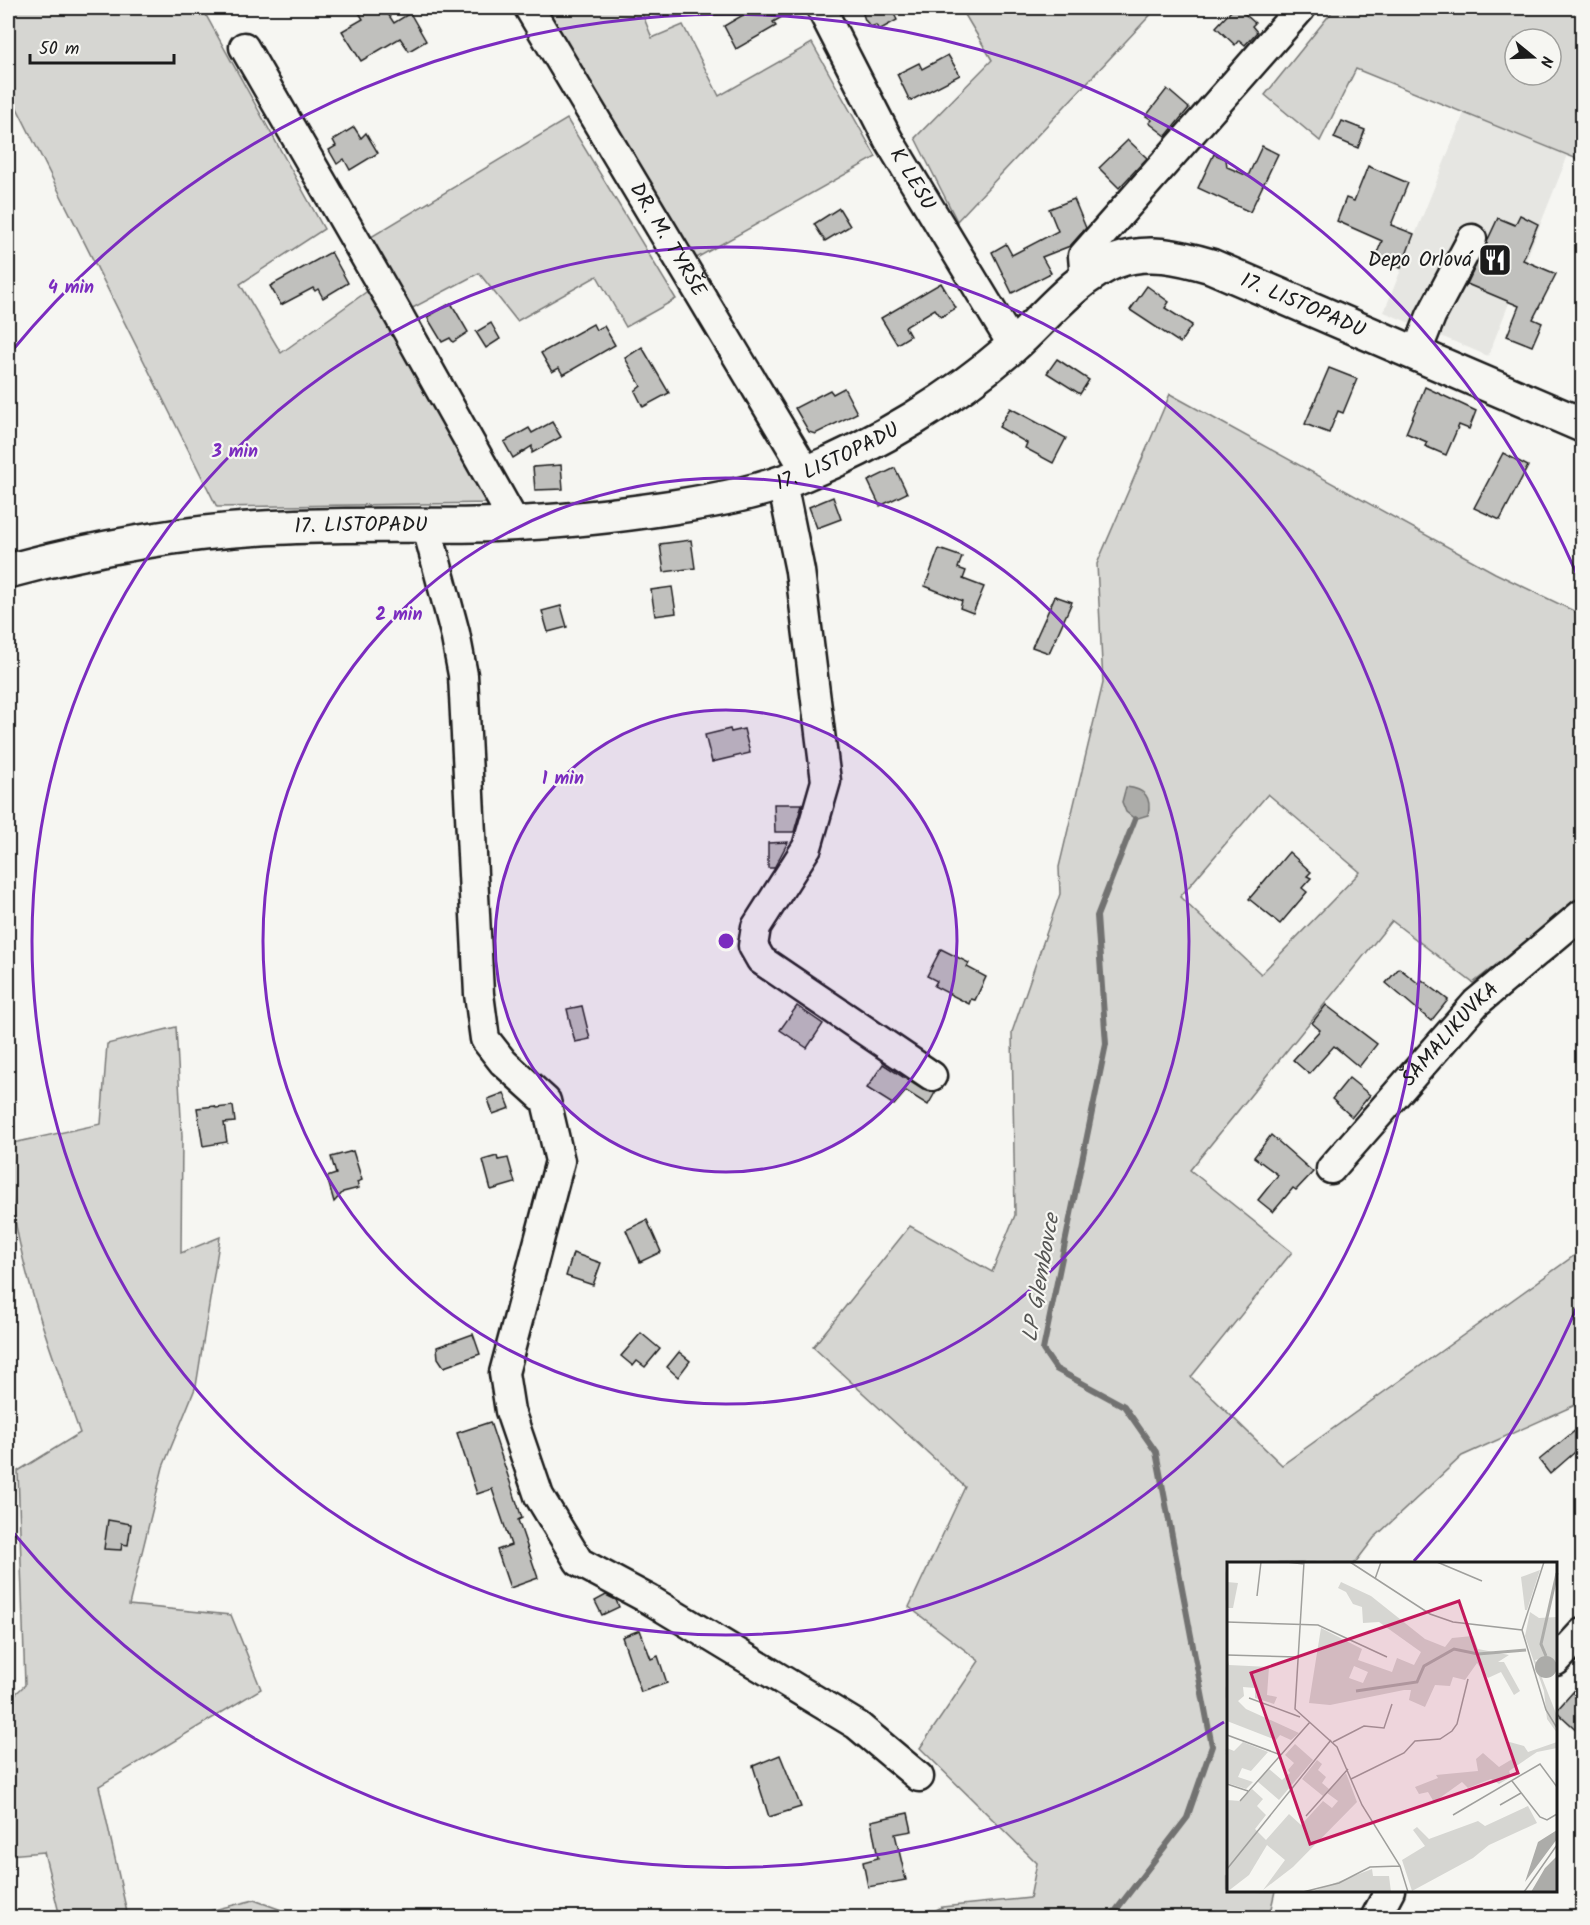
<svg xmlns="http://www.w3.org/2000/svg" width="1590" height="1925" font-family="Kalam,sans-serif">
  <rect width="100%" height="100%" fill="#f6f6f2"/>
  <filter id="ink" filterUnits="userSpaceOnUse"><feTurbulence type="fractalNoise" baseFrequency=".0167" numOctaves="2"/><feDisplacementMap in="SourceGraphic" scale="12" xChannelSelector="R" yChannelSelector="G"/><feConvolveMatrix kernelMatrix="1 2 1 2 8 2 1 2 1" color-interpolation-filters="sRGB"/></filter>
  <g filter="url(#ink)">
    <!-- built -->
    <path fill="#e6e6e2" d="M1464,113l104,42 -80,201 -104,-44z"/>
    <!-- green -->
    <g fill="#d6d6d2" stroke="#797977" stroke-width="1.5" fill-rule="evenodd">
      <path d="M8,8h194l122,221 -84,55 41,69 99,-71 -19,-39 206,-124 109,180 -50,28 -29,-51 -80,45 -38,-48 -80,42 92,188 -274,4 -209,-417z"/>
      <path d="M542,8h98l12,30 31,-13 36,71 93,-53 64,114 -183,103z"/>
      <path d="M969,8h188l-200,213 -42,-83 77,-78 -28,-47z"/>
      <path d="M1335,8h247v153l-226,-92 -36,72 -55,-46zM1515,39h36v36h-36z"/>
      <path d="M1170,394l325,179 87,42v282l-109,86 -81,-62 -202,249 102,82 -101,125 91,88 300,-215v152l-120,54 -88,82 -19,25 -127,1v326l47,1 -6,26h-347l20,-10 88,-9 7,-35 -117,-115 59,-87 -70,-54 56,-120 -152,-140 97,-121 82,46 23,-57 -3,-183 48,-138 -1,-27 44,-184 -6,-119zM1268,794l92,78 -99,102 -81,-77z"/>
      <path d="M176,1027l6,109 -1,117 39,-16 -24,149 -33,81 -34,138 102,10 30,74 -162,97 29,131h-68l-16,-65 -36,3v-154l17,-16 -7,-214 62,-38c-33,-94 -72,-189 -72,-289l93,-20 6,-80z"/>
      <path d="M254,1900l44,16 -113,1z"/>
    </g>
    <!-- water -->
    <path fill="#acaca9" stroke="#727271" stroke-width="1.5" d="M1126,787c19,2 26,10 22,28l-13,4 -9,-7 -4,-10z"/>
    <g fill="none" stroke-linecap="round" stroke-linejoin="round">
      <!-- stream -->
      <path stroke="#727271" stroke-width="6" d="M1110,1918l77,-100 25,-72 -56,-294 -32,-46 -68,-37 -13,-19 63,-306 -9,-128 38,-97"/>
    </g>
    <!-- building -->
    <g fill="#c0c0bd" stroke="#1c1c1c" stroke-width="1.5">
      <path d="M356,8h28l10,15 16,-10 16,28 -17,10 -9,-13 -39,23 -19,-30 21,-12z"/>
      <path d="M755,8h43l-25,14 3,4 -40,23 -12,-23z"/>
      <path d="M861,8h30l6,12 -18,10 -3,-5 -5,2 -6,-7z"/>
      <path d="M1234,8h4l17,15 -3,3 5,6 -12,13 -6,-5 -4,5 -19,-18z"/>
      <path d="M948,55l12,20 -50,26 -13,-27 22,-11 3,6z"/>
      <path d="M1167,89l22,19 -23,28 -17,-13 3,-3 -6,-4z"/>
      <path d="M1342,121l23,9 -7,18 -24,-10z"/>
      <path d="M354,127l7,11 5,-5 12,20 -28,17 -6,-11 -7,5 -8,-14 7,-4 -3,-6z"/>
      <path d="M1128,140l19,18 -28,30 -20,-20z"/>
      <path d="M1262,146l16,8 -28,58 -52,-24 16,-34 12,5 1,8 21,9z"/>
      <path d="M1368,166l40,17 -17,42 23,9 -13,34 -26,-10 7,-17 -45,-20 9,-23 8,3z"/>
      <path d="M1074,199l12,29 -16,18 -28,11 9,16 -39,20 -20,-41 14,-8 6,11 46,-24 -9,-22z"/>
      <path d="M839,208l11,18 -25,15 -11,-17z"/>
      <path d="M1520,215l18,9 -15,36 33,14 -23,45 9,4 -10,23 -25,-10 12,-30 -52,-22 31,-66 17,7z"/>
      <path d="M331,252l17,31 -25,15 -5,-9 -3,2 -2,-3 -32,17 -11,-19z"/>
      <path d="M941,283l15,25 -15,9 -6,-8 -30,18 5,9 -13,8 -16,-26z"/>
      <path d="M1147,286l22,16 -4,6 27,17 -12,18 -50,-33z"/>
      <path d="M451,303l17,29 -15,10 -3,-4 -8,4 -15,-25z"/>
      <path d="M491,323l9,16 -14,9 -10,-16z"/>
      <path d="M593,324l3,6 8,-4 11,19 -52,30 -4,-7 -7,4 -11,-19z"/>
      <path d="M642,347l27,46 -26,14 -8,-16 6,-5 -16,-28z"/>
      <path d="M1057,359l32,21 -9,14 -33,-21z"/>
      <path d="M1329,368l28,11 -14,34 -5,-2 -9,22 -24,-9z"/>
      <path d="M1425,387l51,24 -7,18 -10,-4 -13,30 -21,-9 2,-4 -21,-9z"/>
      <path d="M844,388l13,25 -42,21 -6,-2 -14,-24 35,-18 3,4z"/>
      <path d="M1010,408l56,30 -13,25 -28,-15 2,-5 -28,-16z"/>
      <path d="M552,422l9,15 -29,16v-7l-19,12 -9,-16 25,-14 3,5z"/>
      <path d="M1503,453l25,13 -28,54 -26,-12z"/>
      <path d="M561,465l2,24 -28,1 -2,-23z"/>
      <path d="M895,468l12,25 -27,13 -12,-25z"/>
      <path d="M833,497l8,22 -24,9 -8,-21z"/>
      <path d="M691,540l4,28 -31,4 -4,-28z"/>
      <path d="M939,549l23,8 -4,11 8,3 -3,8 21,8 -11,26 -13,-5 2,-7 -37,-15z"/>
      <path d="M672,587l4,26 -21,3 -4,-26z"/>
      <path d="M1055,596l17,6 -23,51 -17,-6z"/>
      <path d="M561,606l6,21 -19,5 -6,-21z"/>
      <path d="M730,729l1,3 13,-3 6,24 -38,9 -7,-27z"/>
      <path d="M774,804h28l-8,28h-19z"/>
      <path d="M788,842l-14,26h-6v-25z"/>
      <path d="M1289,852l22,20 -4,4 4,2 -9,10 5,4 -27,32 -31,-25z"/>
      <path d="M941,949l28,14 -2,4 19,10 -11,23 -4,-1 -2,5 -35,-18 3,-5 -10,-5z"/>
      <path d="M1399,968l20,16 3,-4 26,20 -17,21 -45,-38z"/>
      <path d="M1326,1005l51,39 -18,23 -25,-21 -25,28 -16,-14 27,-30 -8,-7z"/>
      <path d="M582,1006l8,33 -15,3 -8,-33z"/>
      <path d="M797,1006l26,18 -16,24 -27,-18z"/>
      <path d="M883,1064l40,26 13,1 -8,14 -22,-14 -12,14 -27,-17z"/>
      <path d="M1349,1078l21,17 -18,22 -20,-18z"/>
      <path d="M504,1093l6,15 -17,6 -5,-15z"/>
      <path d="M215,1106l1,2 17,-2 2,16 -11,1 3,19 -24,4 -6,-38z"/>
      <path d="M1271,1135l42,37 -17,18 -3,-2 -20,24 -15,-12 20,-25 -24,-18z"/>
      <path d="M353,1151l9,29 -5,2 2,6 -16,4 -9,10 -7,-25 9,-3 -5,-17z"/>
      <path d="M497,1156l1,4 10,-2 7,25 -24,7 -8,-30z"/>
      <path d="M647,1220l14,32 -21,10 -14,-32z"/>
      <path d="M573,1253l28,10 -8,22 -27,-9z"/>
      <path d="M641,1333l19,16 -15,18 -8,-6 -4,5 -12,-10z"/>
      <path d="M473,1334l7,20 -36,13 -6,-9 -1,-11z"/>
      <path d="M679,1352l11,9 -12,16 -11,-10z"/>
      <path d="M490,1422l32,96 -4,2 20,58 -28,10 -13,-38 14,-5 -19,-56 -15,5 -20,-61z"/>
      <path d="M1582,1425v21l-32,28 -11,-14z"/>
      <path d="M108,1520l23,4 -3,21 -6,-1 -1,6 -17,-1z"/>
      <path d="M606,1595l10,5 3,7 -17,8 -7,-14z"/>
      <path d="M640,1630l11,29 7,-3 9,27 -26,9 -19,-55z"/>
      <path d="M1582,1682v53l-26,-24z"/>
      <path d="M780,1755l21,52 -32,10 -16,-51z"/>
      <path d="M908,1813l4,18 -17,3 11,46 -38,7 -5,-25 15,-4 -7,-37z"/>
    </g>
    <g fill="none" stroke-linecap="round" stroke-linejoin="round">
      <!-- minor casing -->
      <g stroke="#1c1c1c" stroke-width="33">
        <g id="minor">
          <path id="s1" d="M529,8l278,465"/>
          <path id="s2" d="M821,8l67,131 125,207"/>
          <path d="M244,47l146,253 125,223"/>
          <path d="M1085,280l-2,-24 218,-248"/>
          <path d="M1416,354l15,-38 41,-77"/>
          <path d="M782,483l18,88 26,210 -19,66 -51,80 -3,19 8,14 171,116"/>
          <path d="M426,524l29,109 8,42 16,319 6,45 18,23 43,39 14,60 -56,212 6,38 29,85 40,66 71,38 207,125 62,52"/>
          <path id="s3" d="M1331,1169l145,-166 106,-89"/>
          <path d="M1556,1661l26,-28"/>
          <path d="M1375,1918l15,-28"/>
        </g>
      </g>
      <!-- major casing -->
      <g stroke="#1c1c1c" stroke-width="38">
        <g id="major">
          <path id="s4" d="M8,571c90,-24 185,-41 279,-44 62,-3 125,-1 187,-2 66,-1 134,-8 199,-18 45,-7 89,-15 131,-33 74,-30 148,-75 208,-127 33,-29 62,-69 104,-86 32,-12 64,-4 95,5l371,159"/>
        </g>
      </g>
      <!-- minor -->
      <use href="#minor" stroke="#f6f6f2" stroke-width="28"/>
      <!-- major -->
      <use href="#major" stroke="#f6f6f2" stroke-width="33"/>
    </g>
  </g>
  <!-- distance rings -->
  <circle cx="726" cy="941" r="231" fill="#7b2cbf" fill-opacity=".12"/>
  <g fill="none" stroke="#7b2cbf" stroke-width="3">
    <circle cx="726" cy="941" r="231"/>
    <circle cx="726" cy="941" r="463"/>
    <circle cx="726" cy="941" r="694"/>
    <path d="M1582 1295A926 926 0 0 1 1414 1561M1224 1722A926 926 0 0 1 11 1530M11 352A926 926 0 0 1 1582 587"/>
  </g>
  <!-- icons -->
  <defs>
    <g id="restaurant-square" transform="scale(1.725)"><rect x="-9" y="-9" width="18" height="18" rx="4" fill="#1c1c1c" stroke="#f6f6f2"/><path d="M-5-6h1v4h1v-4h1v4h1v-4h1v5L-1.5 .5V6h-2V.5L-5-1ZM5-6V6H3V1.5H1.5Q1.5-4 5-6Z" fill="#fff"/></g>
  </defs>
  <g fill-rule="evenodd">
    <use href="#restaurant-square" x="1495" y="260"/>
  </g>
  <g text-anchor="middle" dominant-baseline="central" stroke-width="4.5" stroke-linejoin="round" paint-order="stroke">
    <!-- street labels -->
    <g font-size="21" fill="#1c1c1c" stroke="#f6f6f2">
      <text stroke="none"><textPath href="#s2" startOffset="194">K LESU</textPath></text>
      <text stroke="none"><textPath href="#s1" startOffset="270">DR. M. TYRŠE</textPath></text>
      <text stroke="none"><textPath href="#s4" startOffset="1383">17. LISTOPADU</textPath></text>
      <text stroke="none"><textPath href="#s4" startOffset="843">17. LISTOPADU</textPath></text>
      <text stroke="none"><textPath href="#s4" startOffset="357">17. LISTOPADU</textPath></text>
      <text stroke="none"><textPath href="#s3" startOffset="180">ŠAMALIKUVKA</textPath></text>
    </g>
    <!-- poi labels -->
    <g font-size="21" fill="#1c1c1c" stroke="#f6f6f2" text-anchor="end">
      <text x="1472" y="260">Depo Orlová</text>
    </g>
    <!-- water labels -->
    <g font-size="22" font-style="italic" fill="#565654" stroke="#f6f6f2">
      <text transform="translate(1042 1278) rotate(-80)">LP Glembovce</text>
    </g>
  </g>
  <!-- overview -->
  <g transform="translate(1227 1562)">
    <rect width="330" height="330" fill="#f6f6f2"/>
    <path d="M313,8l-13,40h-2l-4,-33zM0,20l11,1 -5,25h-6zM114,20l30,14 54,43 20,8 7,-9 21,-2 5,13 31,6 -11,7h6l16,29 -6,4 -13,-23 -13,6 -11,-15 -12,17 -12,-3 -3,9 -15,-1 -10,22 -16,-7 2,-10h-7l-74,15 -21,-2 12,-75 41,21 -4,11 34,12 5,-14 17,7 7,-13 -42,-30 -16,1 -1,-16 -9,-3 -7,-12 -8,-4zM127,104l14,6 -5,11 -14,-5zM303,50l9,6 18,-1v46l-6,-6 -16,3 22,56v17l-10,-14 -3,-28 -19,-55zM0,94l2,9 40,2 -2,28 10,2 -3,7 -19,-6v-10l-12,-1 1,9 -6,5 8,8 53,24 -8,7 -11,-5 -4,5 -49,-19zM279,179l18,5 4,6 29,-10v6l-20,4 -28,19 2,6 -12,7 -8,-5 -23,9 -6,-6 -28,20 -6,-10 -9,2 -4,-7 23,-9 -2,-3 42,-4 -2,-12 7,-6 16,14 15,-9zM16,180l25,10 -17,19 -9,-3 -4,9 15,5 -7,7 -19,-6v-35l7,3zM68,182l18,16 -34,40 -22,-19 12,-12 13,11 8,-7 -2,-3 6,-7 -9,-8zM90,198l5,4 -4,6 8,7 -4,6 7,6 17,-16 11,29 -64,65 -30,23 22,-30 -18,-15 -18,30 -22,17v-92l13,1 12,-12 11,10 -6,7 9,9 -11,14 11,11 23,-26 12,11 22,-24 9,7 6,-7 -11,-8 -4,3 -21,-17zM301,244l9,17 -48,22 -16,13 -61,33 -10,-31 23,-14 -12,-16 4,-3 12,12 49,-18 7,5zM145,307l1,7h16l2,16h-80z" fill="#d6d6d2" fill-rule="evenodd"/>
    <path d="M308 105a11 11 0 1 1 22 0a11 11 0 1 1-22 0ZM330,268v9l-32,43 13,-40zM330,294v36h-26l14,-24z" fill="#acaca9"/>
    <path fill="none" stroke="#acaca9" stroke-width="3" d="M319,94l-5,-12 16,-71M129,129l61,-9 7,-16 30,-17 24,5 48,-4"/>
    <path fill="none" stroke="#9f9f9c" stroke-width="1.5" d="M59,0l18,2M77,0l-9,147 42,38 25,58 38,61 8,26M123,0l80,52 23,8 69,8 24,80 11,18M210,0l45,19M148,17l6,-17M30,34l4,-34M0,60l91,3 69,32M295,68l22,-68M0,93l70,2M22,136l51,19M0,173l54,20M106,180l31,-16 20,2 8,-24M124,217l53,-26 11,-12 25,-2 12,-8 5,-7 11,-45M285,219l28,36 7,3 10,-6M0,222l21,7M13,239l70,-79M273,243l21,-12M226,253l87,-51 17,23M79,254l42,-47M0,307l104,-129M76,330l36,-9 31,-16 30,-1M297,330l33,-47"/>
    <path fill="#c2185b" fill-opacity="0.15" stroke="#c2185b" stroke-width="3" d="M232,39l59,172 -208,71 -59,-171z"/>
    <rect width="330" height="330" fill="none" stroke="#1c1c1c" stroke-width="3"/>
  </g>
  <circle cx="726" cy="941" r="9" fill="#7b2cbf" stroke="#f6f6f2" stroke-width="3"/>
  <g font-size="18" text-anchor="middle" font-weight="bold" fill="#7b2cbf" stroke="#f6f6f2" stroke-width="4.5" stroke-linejoin="round" paint-order="stroke">
    <text x="71" y="293">4 min</text>
    <text x="235" y="457">3 min</text>
    <text x="399" y="620">2 min</text>
    <text x="563" y="784">1 min</text>
  </g>
  <!-- margin -->
  <rect width="1590" height="1925" fill="none" stroke="#f6f6f2" stroke-width="30"/>
  <rect x="15" y="15" width="1560" height="1895" fill="none" stroke="#1c1c1c" stroke-width="2" filter="url(#ink)"/>
  <!-- north arrow -->
  <g transform="translate(1533 57) rotate(109)"><circle r="28" fill="#f6f6f2" stroke="#9f9f9c" stroke-width="1.5"/>
  <path d="M0-4.5L10 22L0 15L-10 22Z" fill="#1c1c1c"/>
  <text y="-9" font-size="16" font-weight="bold" text-anchor="middle" fill="#1c1c1c">N</text>
  </g>
  <!-- scale -->
  <path d="M30 54v9h144v-9" fill="none" stroke="#1c1c1c" stroke-width="3"/>
  <text x="39" y="54" font-size="18" fill="#1c1c1c" stroke="#f6f6f2" stroke-width="4.5" paint-order="stroke">50 m</text>
</svg>
